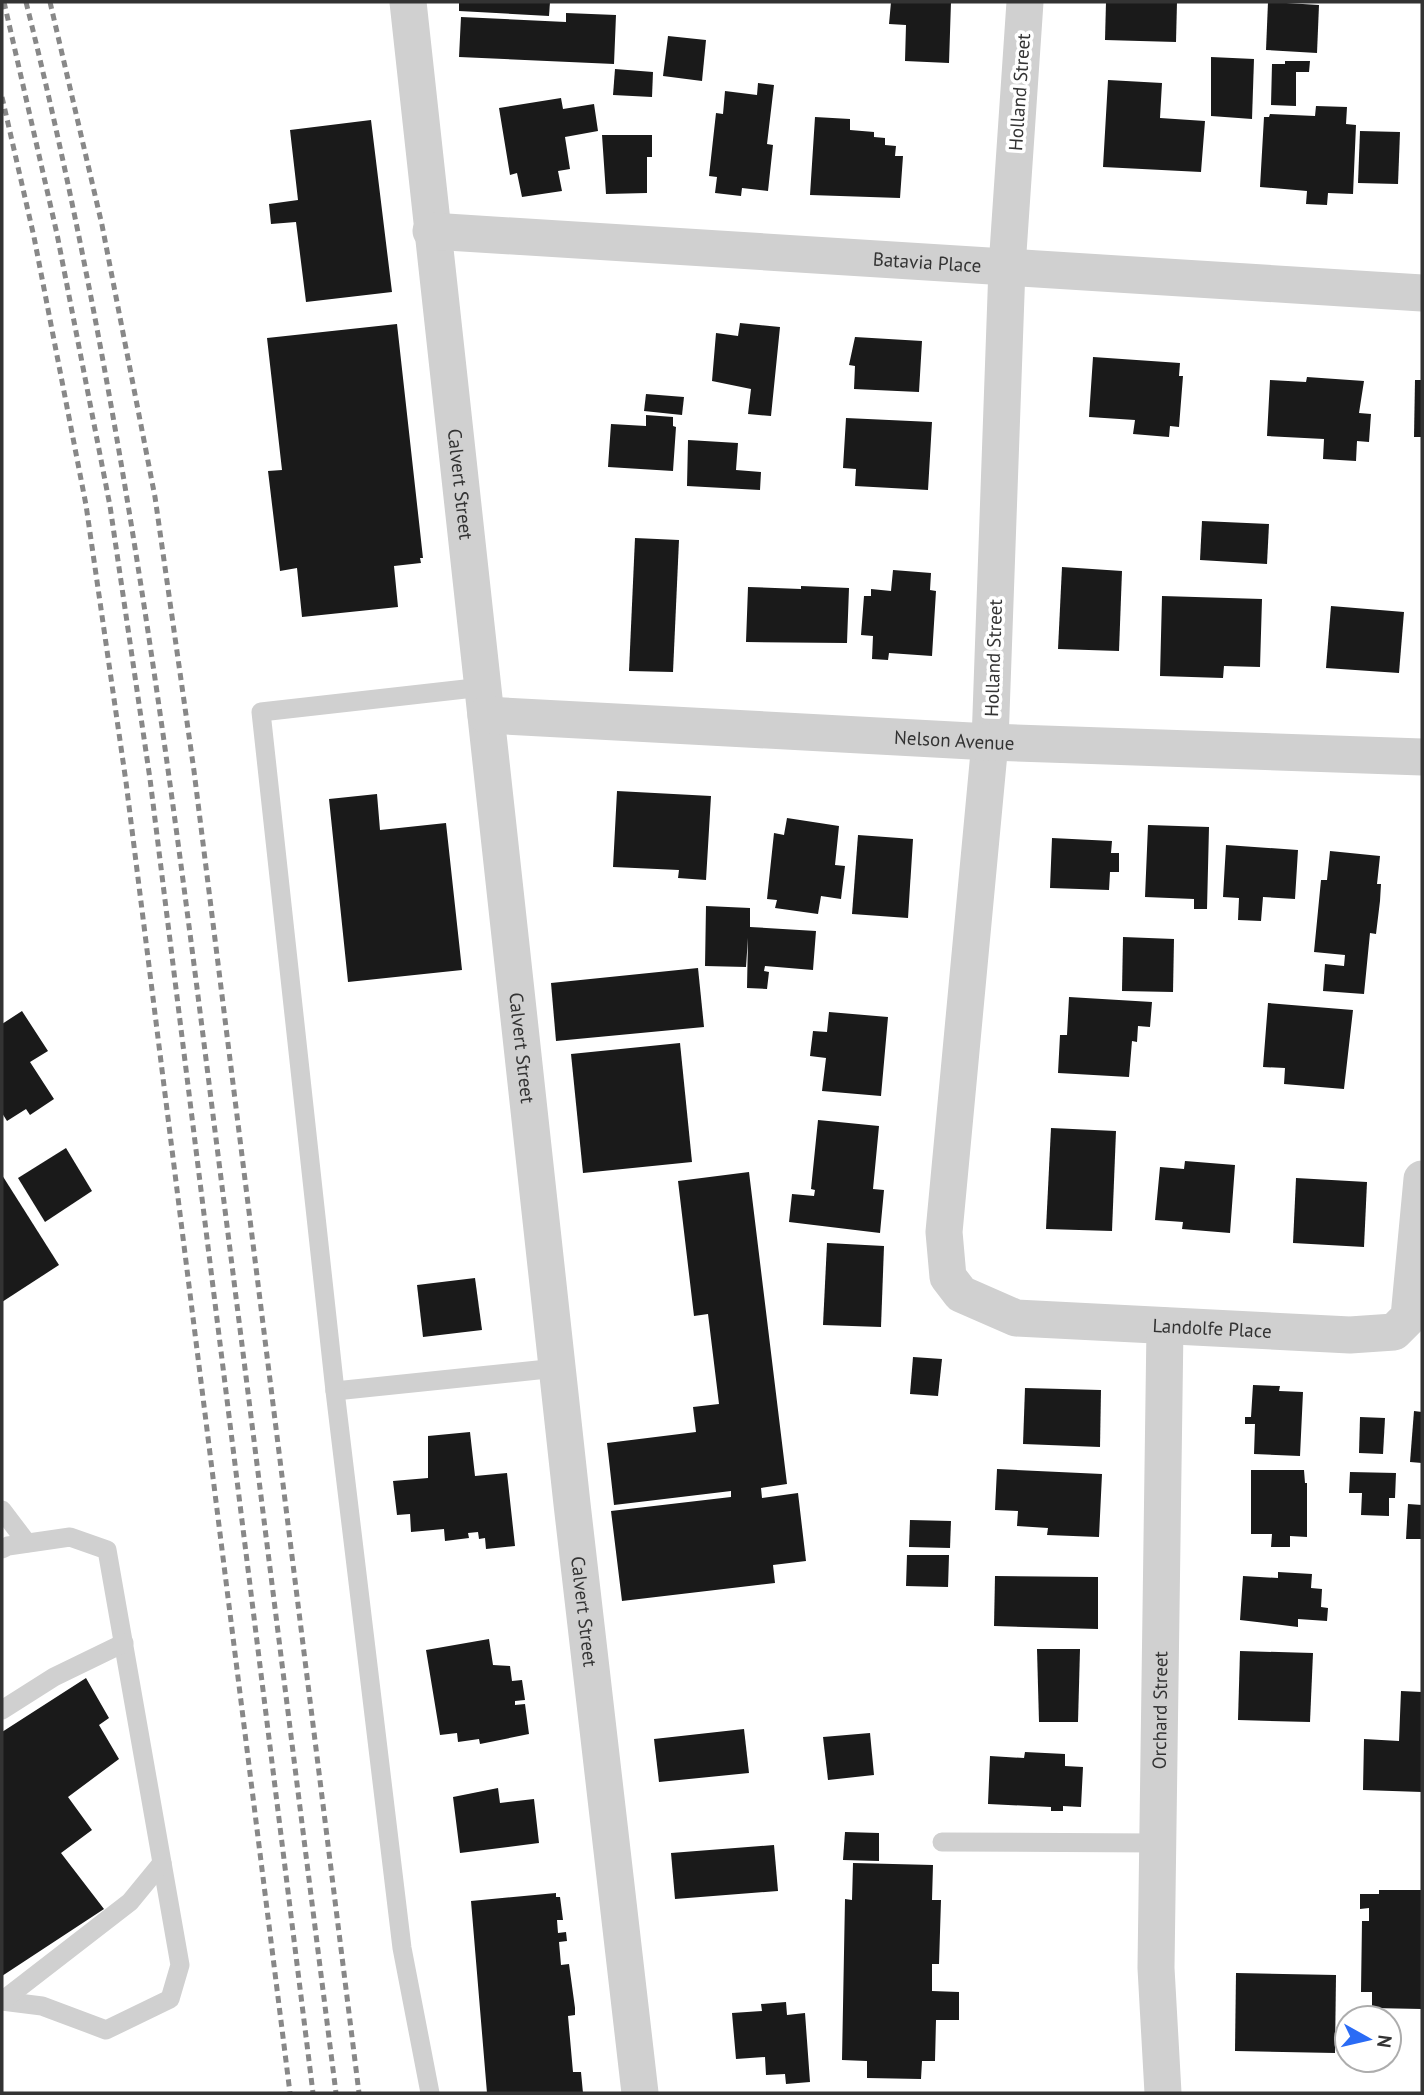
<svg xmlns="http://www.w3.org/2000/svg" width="1424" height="2095" font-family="'PT Sans',sans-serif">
  <rect width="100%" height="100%" fill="#fff"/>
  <!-- building -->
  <g fill="#1a1a1a">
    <path d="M459,2h91l-1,14 -90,-5z"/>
    <path d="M891,2h60l-2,61 -44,-2 1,-36 -17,-1z"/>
    <path d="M1106,2h71l-1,40 -71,-2z"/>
    <path d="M1268,2l51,3 -2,48 -51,-3z"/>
    <path d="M566,13l50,2 -2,49 -155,-7 2,-40 105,5z"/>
    <path d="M668,36l38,4 -4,41 -39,-5z"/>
    <path d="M1211,57l43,2 -2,60 -41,-3z"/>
    <path d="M1285,61h25l-1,11h-13v34l-25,-1 1,-41h13z"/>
    <path d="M615,69l38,3 -1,25 -39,-2z"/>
    <path d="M1108,80l54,3 -2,35 45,3 -4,51 -98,-5z"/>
    <path d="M758,83l16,2 -7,59 6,1 -5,46 -26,-3 -1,8 -26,-3 2,-16 -8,-1 7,-63 7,1 2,-23 32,4z"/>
    <path d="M561,98l2,11 31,-5 4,27 -33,6 5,32 -12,2 4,20 -40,6 -5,-24 -7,2 -11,-67z"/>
    <path d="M1316,106l31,1 -1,17 10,1 -3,69 -25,-1 -1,12 -21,-1 1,-13 -47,-4 4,-70h5l1,-3 45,2z"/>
    <path d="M815,117l35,2v11l24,2v5l11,1v7l11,1 -1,10h8l-3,42 -90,-3z"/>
    <path d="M371,120l21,172 -86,10 -10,-80 -25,2 -2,-20 29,-4 -8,-70z"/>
    <path d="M1360,131l40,1 -2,52 -40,-1z"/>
    <path d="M602,135h50v22h-5v36l-41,1z"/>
    <path d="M740,323l40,4 -9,89 -23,-2 3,-25 -39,-8 4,-48 22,3z"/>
    <path d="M397,324l26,234h-3l1,5 -27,3 4,41 -96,10 -5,-49 -17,3 -12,-100 14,-1 -15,-132z"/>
    <path d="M855,337l67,4 -3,51 -65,-3 1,-23 -6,-1z"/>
    <path d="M1093,357l87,6 -1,13h4l-4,51 -9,-1 -1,11 -36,-3 2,-14 -46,-3z"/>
    <path d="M1307,377l57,4 -5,32 12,1 -2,28 -12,-1 -1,20 -33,-2 1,-20 -57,-3 3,-56 36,2z"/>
    <path d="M1415,380h7v57h-8z"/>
    <path d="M646,394l38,3 -2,18 -38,-4z"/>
    <path d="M646,415l27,2v9l3,1 -3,44 -65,-4 3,-43 35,2z"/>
    <path d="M846,418l86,4 -4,68 -73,-4 1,-17 -13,-1z"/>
    <path d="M688,440l50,3 -2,27 25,2 -1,18 -73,-4z"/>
    <path d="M1202,521l67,3 -2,40 -67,-4z"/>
    <path d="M635,538l44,2 -6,132 -44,-1z"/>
    <path d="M1062,567l60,4 -3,80 -61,-2z"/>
    <path d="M893,570l38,3 -1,17 6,1 -4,65 -43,-3 -1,7 -16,-1 1,-23 -12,-1 3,-39h7v-7l20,2z"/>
    <path d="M801,586l48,2 -2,55 -101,-1 2,-55 53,2z"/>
    <path d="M1162,596l100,3 -2,68 -36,-1 -1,12 -63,-2z"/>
    <path d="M1331,606l73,6 -5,61 -73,-5z"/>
    <path d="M617,791l94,5 -5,84 -28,-2 1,-8 -66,-3z"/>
    <path d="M377,794l3,36 66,-7 16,147 -114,12 -19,-183z"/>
    <path d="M787,818l52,8 -4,39 10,1 -4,33 -20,-3 -3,18 -43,-6 2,-8 -10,-1 7,-66 10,2z"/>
    <path d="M1148,825l61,2 -2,82h-13v-10l-49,-2z"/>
    <path d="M858,835l55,4 -5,79 -56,-4z"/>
    <path d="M1052,838l60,3 -1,12h8v19h-9l-1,18 -59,-2z"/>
    <path d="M1226,845l72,5 -3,49 -32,-2 -2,24 -23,-1 1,-22 -16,-1z"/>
    <path d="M1330,851l50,5 -3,28h4l-1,17 -4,33 -6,-1 -6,61 -41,-3 2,-27 19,2 1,-11 -31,-3 7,-72h6z"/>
    <path d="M706,906l44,2v19l66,4 -3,39 -48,-4 -1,5 5,1 -2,17 -20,-1 1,-50 -2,29 -41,-1z"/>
    <path d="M1123,937l51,2 -1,53 -51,-1z"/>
    <path d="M698,968l6,59 -148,14 -5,-58z"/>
    <path d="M1069,997l83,5 -2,25 -12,-1 -1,16 -5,-1 -3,36 -71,-4 2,-38h7z"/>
    <path d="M1268,1003l85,7 -9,79 -60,-5 1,-16 -22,-1z"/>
    <path d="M22,1011l26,40 -18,11 24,37 -24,16 -4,-6 -19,12 -5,-8v-89z"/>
    <path d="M829,1012l59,5 -7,79 -59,-5 4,-33 -16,-2 3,-25 14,1z"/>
    <path d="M680,1043l12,119 -109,11 -12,-119z"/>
    <path d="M818,1120l61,6 -6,63 11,1 -4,43 -91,-11 3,-28 22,2 1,-6 -4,-1z"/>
    <path d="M1051,1128l65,3 -4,100 -66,-2z"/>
    <path d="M66,1148l26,43 -47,31 -27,-44z"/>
    <path d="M1185,1161l50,4 -5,68 -48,-4 1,-7 -28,-2 5,-53 24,2z"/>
    <path d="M749,1172l38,312 -26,4 1,10 36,-5 8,68 -33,4 2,18 -153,18 -11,-90 120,-14v-6l-117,14 -7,-62 89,-11 -3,-25 26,-3 -11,-90 -14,2 -16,-135z"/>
    <path d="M2,1175l57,90 -57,37z"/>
    <path d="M1296,1178l71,4 -3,65 -71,-4z"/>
    <path d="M827,1243l57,3 -3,81 -58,-2z"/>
    <path d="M475,1278l7,52 -59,7 -6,-52z"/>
    <path d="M913,1357l29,2 -4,37 -28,-2z"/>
    <path d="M1253,1385l27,1 -1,5 24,1 -3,64 -46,-2 1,-30h-10v-7h6z"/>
    <path d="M1025,1388l76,2 -1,57 -77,-3z"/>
    <path d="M1414,1411l8,1v51l-12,-1z"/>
    <path d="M1360,1417l25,1 -2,36 -24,-1z"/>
    <path d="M470,1432l5,44 32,-3 8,73 -29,3 -1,-11 -6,1 -1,-7 -10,1 1,5 -24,3 -1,-12 -33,3 -1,-18 -13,1 -4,-34 35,-3v-42z"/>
    <path d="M997,1469l105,5 -3,63 -52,-2 1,-7 -31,-2 1,-15 -23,-1z"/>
    <path d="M1251,1470h53l1,13h2v54l-17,-1v11h-19l1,-13h-21z"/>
    <path d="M1350,1472l46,1 -1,25h-6v18l-28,-1 1,-22h-13z"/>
    <path d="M1408,1504l14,1v34h-16z"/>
    <path d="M910,1520l41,1 -1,27 -41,-1z"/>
    <path d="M907,1555h42l-1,32 -42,-1z"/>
    <path d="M1278,1572l34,2 -1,14 11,1 -1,18 7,1 -1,13 -29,-2v8l-58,-7 3,-44 35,2z"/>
    <path d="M995,1576l103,1v52l-104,-3z"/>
    <path d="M489,1639l4,26 17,1 2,15 10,-1 3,20 -10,1v4l10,-1 4,30 -49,10 -1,-5 -21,3 -1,-9 -17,2 -14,-85z"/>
    <path d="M1037,1649h43l-2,73h-39z"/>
    <path d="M1240,1651l73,2 -3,69 -72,-2z"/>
    <path d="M86,1678l23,40 -10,7 20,34 -51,38 24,33 -31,23 43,56 -102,67v-244z"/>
    <path d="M1401,1691l21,1v100l-59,-2 1,-51 35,2z"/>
    <path d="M744,1729l5,44 -90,9 -5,-43z"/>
    <path d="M870,1733l4,42 -46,5 -5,-43z"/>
    <path d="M1025,1752l40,2v12l18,1 -2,40 -18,-1v5h-12v-4l-63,-3 2,-48 34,2z"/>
    <path d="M498,1788l2,15 34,-4 5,44 -79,10 -7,-56z"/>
    <path d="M845,1832l34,1v28l-36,-1z"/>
    <path d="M774,1845l4,46 -103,8 -4,-46z"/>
    <path d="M853,1863l80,2 -1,35h9l-2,64h-7v27l27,1v28h-23l-1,41h-13l-1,18 -54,-1v-17l-25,-1 3,-161 7,1z"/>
    <path d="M1379,1890h43v119l-50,-1v-16h-11l1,-71h7v-13l-9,1v-15h19z"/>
    <path d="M556,1893v4h4l3,23h-6l1,13 8,-1 1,9 -8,1 2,23 8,-1 6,44v7l-7,1 5,56h8l2,21h-96l-16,-192z"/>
    <path d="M1236,1973l100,2 -1,78 -100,-2z"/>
    <path d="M786,2002l1,13 18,-2 5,69 -24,2 -1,-10 -19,1 -1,-18 -29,2 -4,-46 30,-2 -1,-7z"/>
  </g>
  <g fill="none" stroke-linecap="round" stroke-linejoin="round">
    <!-- service -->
    <g stroke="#d0d0d0" stroke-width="19">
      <path d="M335,1391l222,-23"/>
      <path d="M2,1510l25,33"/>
      <path d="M2,1549l6,-3 62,-9 37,13 73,415 -10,34 -64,31 -64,-24 -40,-5"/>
      <path d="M2,1710l52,-33 70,-34"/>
      <path d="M942,1842l216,1"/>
      <path d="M2,2001l128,-99 32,-39"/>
      <path d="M430,2093l-28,-145 -67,-557 -74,-679 222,-25"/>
    </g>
    <!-- minor -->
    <g stroke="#d0d0d0" stroke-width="37">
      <path id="s1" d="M408,2l164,1502 68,589"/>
      <path id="s2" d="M1025,2l-18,265 -17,475 -46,490 4,45 13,17 55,24 334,17 44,-3 15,-15 13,-138"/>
      <path id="s3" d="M431,231l991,62"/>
      <path id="s4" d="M486,715l504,27 432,15"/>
      <path id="s5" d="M1163,2093l-7,-125 9,-642"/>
    </g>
    <!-- rail -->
    <g stroke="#888" stroke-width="5" stroke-dasharray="7 5" stroke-linecap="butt">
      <path d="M4,2l53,232 53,272 40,273 163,1314"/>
      <path d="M26,2c92,369 141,744 188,1121 41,323 81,647 122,970"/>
      <path d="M50,2l52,223 53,272 39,274 165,1322"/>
      <path d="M2,97l32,140 52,268 40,277 164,1311"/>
    </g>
  </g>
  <g text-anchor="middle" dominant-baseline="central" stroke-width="7" stroke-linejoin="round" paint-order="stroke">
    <!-- street labels -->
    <g font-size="19" fill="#333" stroke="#fff">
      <text transform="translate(1019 92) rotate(-86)">Holland Street</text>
      <text stroke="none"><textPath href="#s3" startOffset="497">Batavia Place</textPath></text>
      <text stroke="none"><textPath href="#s1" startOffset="485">Calvert Street</textPath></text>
      <text transform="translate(993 658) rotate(-88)">Holland Street</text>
      <text stroke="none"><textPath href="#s4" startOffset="469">Nelson Avenue</textPath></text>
      <text stroke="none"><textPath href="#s1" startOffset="1052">Calvert Street</textPath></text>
      <text stroke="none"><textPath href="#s2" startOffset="1556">Landolfe Place</textPath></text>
      <text stroke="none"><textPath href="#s1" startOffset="1619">Calvert Street</textPath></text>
      <text stroke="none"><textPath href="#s5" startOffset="383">Orchard Street</textPath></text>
    </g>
  </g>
  <!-- border -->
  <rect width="1424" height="2095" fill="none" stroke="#333333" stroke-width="7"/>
  <!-- north arrow -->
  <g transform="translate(1368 2039) rotate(98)"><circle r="33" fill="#ffffff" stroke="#adadad" stroke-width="2"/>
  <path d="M0-5L12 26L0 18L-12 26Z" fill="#2a6bf5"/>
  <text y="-10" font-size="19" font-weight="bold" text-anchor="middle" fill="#333333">N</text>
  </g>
</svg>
